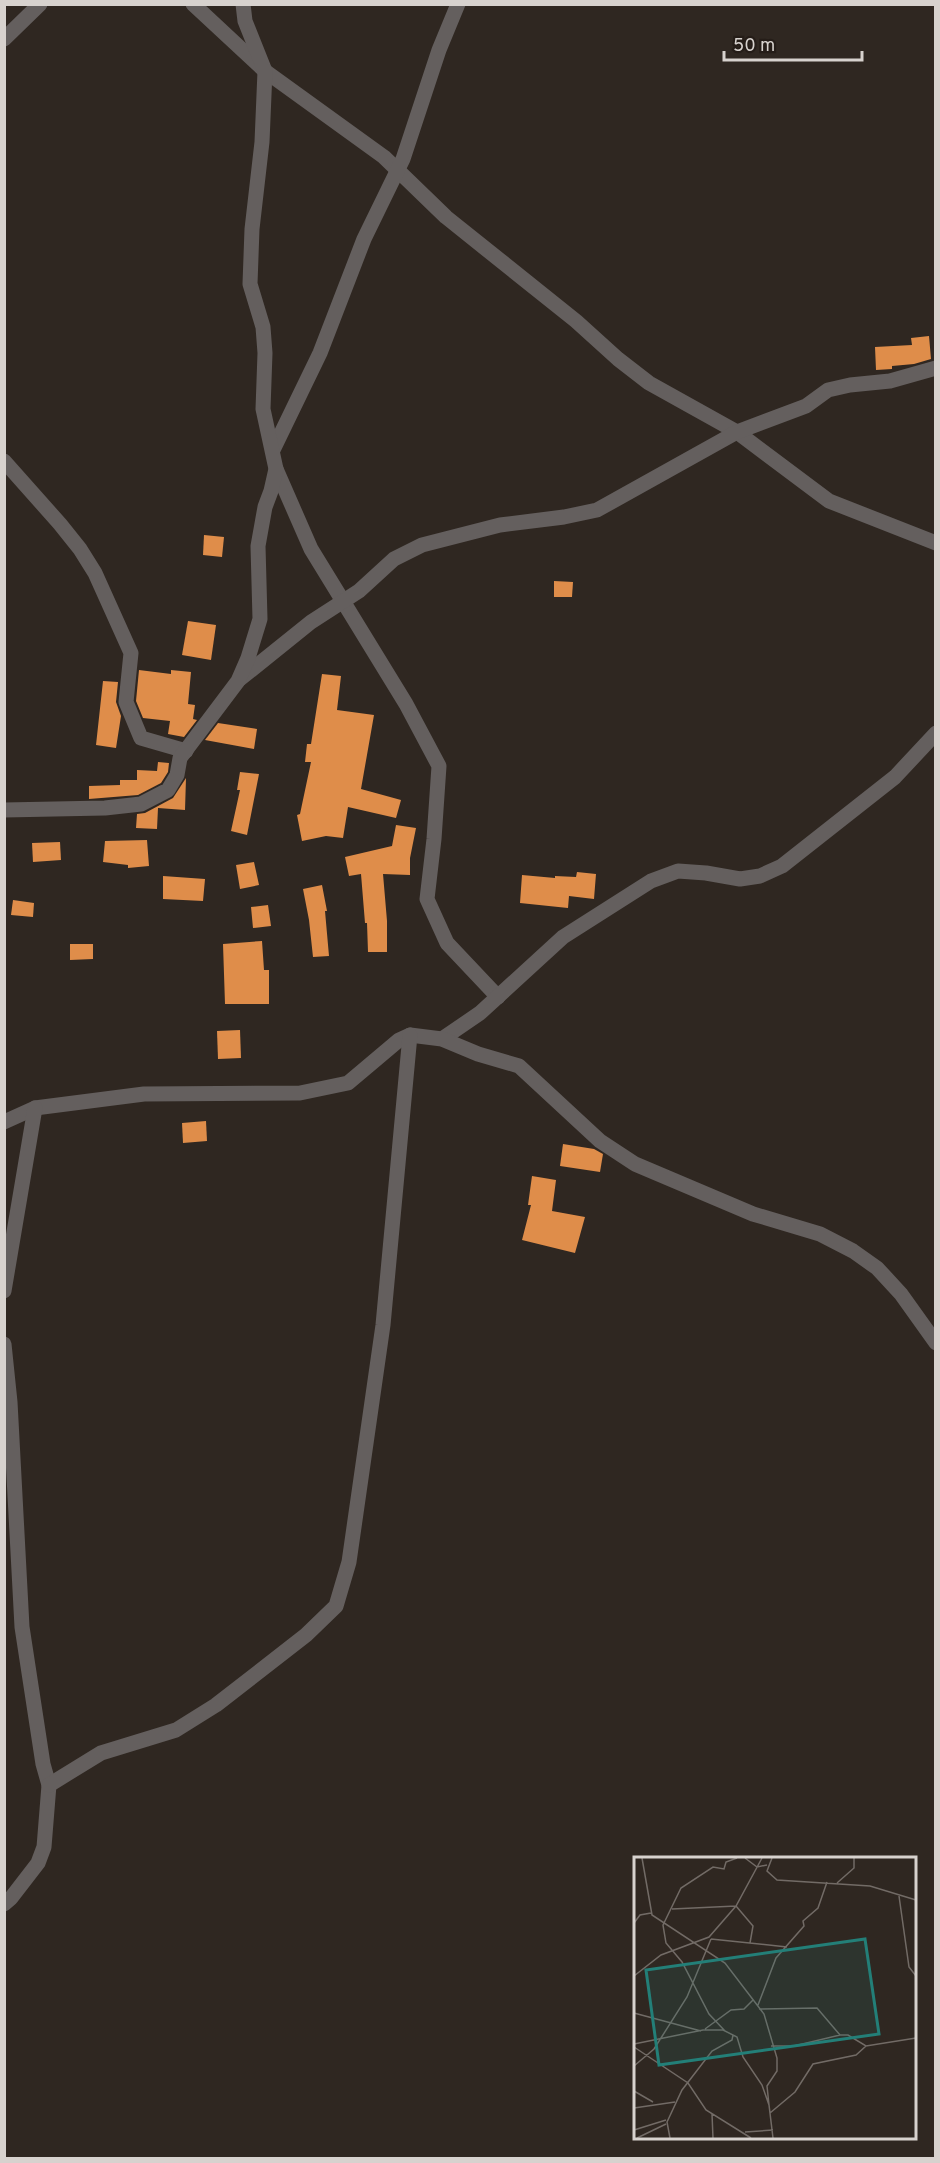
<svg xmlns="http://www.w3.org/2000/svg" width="940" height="2163" font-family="Overpass,sans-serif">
  <rect width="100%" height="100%" fill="#2f2721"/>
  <!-- building -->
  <g fill="#df8d4a">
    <path d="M929,336l2,23 -17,5 -22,2v3l-16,1 -1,-23 37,-2 -1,-7z"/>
    <path d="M204,535l20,2 -2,20 -19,-2z"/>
    <path d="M554,581l19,1 -1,15h-18z"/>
    <path d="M188,621l28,4 -5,35 -29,-5z"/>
    <path d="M139,670l32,4v-4l20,2 -3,32 7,1 -2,14 4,1 -13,17 -16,-3 2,-13 -27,-3 -7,-17z"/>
    <path d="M322,674l19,2 -4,34 37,5 -13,74 40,11 -5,18 -48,-11 -5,31 -17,-2 -24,5 -5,-26 3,-1 11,-52h-6l2,-18h4z"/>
    <path d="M103,681l15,1 -2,20 5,14 -5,32 -20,-3z"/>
    <path d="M218,723l39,6 -3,20 -49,-9z"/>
    <path d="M158,762l11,1 -1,9 -7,11 -23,12 -49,4v-13l31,-1v-5h17v-10l20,1z"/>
    <path d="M240,772l19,2 -12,61 -16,-4 9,-41h-3z"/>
    <path d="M186,778l-1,32 -27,-2 -1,21 -21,-1 1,-14 8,-1 28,-15z"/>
    <path d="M396,825l20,3 -6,30v17l-27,-1 4,47v31h-19l-1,-29h-2l-4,-49 -12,2 -4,-19 47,-11z"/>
    <path d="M147,840l2,26 -21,2v-3l-25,-3 2,-21z"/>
    <path d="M60,842l1,18 -28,2 -1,-19z"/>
    <path d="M254,862l5,23 -19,4 -4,-24z"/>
    <path d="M577,872l19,2 -2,25 -25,-3 -1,12 -48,-5 2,-28 33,3v-2l21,1z"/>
    <path d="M163,876l42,3 -2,22 -40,-2z"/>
    <path d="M322,885l5,26h-2l4,45 -16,1 -4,-37 -6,-31z"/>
    <path d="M13,900l21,3 -1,14 -22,-2z"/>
    <path d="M268,905l3,21 -18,2 -2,-21z"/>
    <path d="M262,941l2,29h5v34h-44l-2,-60z"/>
    <path d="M70,944h23v15l-23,1z"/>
    <path d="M240,1030l1,28 -23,1 -1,-28z"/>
    <path d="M206,1121l1,20 -24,2 -1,-20z"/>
    <path d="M563,1144l31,5 9,5 -3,18 -40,-6z"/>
    <path d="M532,1176l24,4 -4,31 33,6 -10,36 -53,-13 9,-35h-3z"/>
  </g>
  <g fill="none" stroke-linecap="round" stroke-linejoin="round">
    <!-- minor -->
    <g stroke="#645f5e" stroke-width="15">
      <path d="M193,4l72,67 119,86 62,60 130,104 42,38 31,24 88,49 92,69 107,42"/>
      <path d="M4,39l36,-35"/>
      <path d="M273,450l47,-97 44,-114 39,-80 36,-109 19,-46"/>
      <path d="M4,461l56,63 20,25 15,24 36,80 -5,49 15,36 45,13"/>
      <path d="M276,469l35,80 95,155 33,62 -5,73 -7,60 20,44 51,54"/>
      <path d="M240,679l71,-57 48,-31 35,-32 28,-14 78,-20 64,-8 33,-7 140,-78 69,-26 22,-16 22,-5 40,-4 46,-13"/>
      <path d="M4,810l101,-2 36,-4 27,-14 9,-15 3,-17 58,-77 10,-23 12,-39 -2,-73 7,-39 6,-16 5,-22 -13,-60 2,-56 -2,-26 -13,-43 2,-55 10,-87 3,-71 -20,-50 -2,-17"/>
      <path d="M442,1039l38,-26 83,-76 88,-56 27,-10 28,2 34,6 20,-3 22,-10 113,-89 41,-44"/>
      <path d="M4,1122l31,-14 109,-14 156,-1 48,-10 51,-43 11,-5 32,4 36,15 41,12 81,75 35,23 118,50 67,20 33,17 24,17 24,26 35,49"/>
      <path d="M4,1291l31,-183"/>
      <path d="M4,1344l6,58 12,225 21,137 6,21 -5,62 -6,16 -27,35 -7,6"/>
      <path d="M49,1785l52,-32 75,-23 40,-25 90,-70 30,-29 13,-44 34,-237 27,-290"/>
    </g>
  </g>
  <!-- overview -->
  <g transform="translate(634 1857)">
    <rect width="282" height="282" fill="#2f2721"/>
    <path fill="none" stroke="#726b66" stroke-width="1.5" d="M8,1l10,57 73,48 39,51 13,44v13l-10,15 2,19M111,1l12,9 10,-2M138,1l-5,13 10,9 93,6 46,14M203,26l17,-15v-10M265,39l10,71 7,9M38,52l64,-3 17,20 -3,17M0,66l6,-8 11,-2M77,82l76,8M0,119l27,-21 48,-18 27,-31 26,-48M124,148l18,-47 28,-32 -1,-5 15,-13 9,-26M125,152l58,-1 23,27M0,156l67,18M71,172l26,-19 13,-1 9,-9M91,174l-16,-17 -27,-52 -16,-19 -3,-18 18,-37 32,-21 11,2 2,-7 11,-4M0,187l69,-14h20l14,7 6,20 19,28 7,20 4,33M137,189h23l46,-11h8l18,11 50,-8M0,190l54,36 18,27 45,28M0,209l20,-17 33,-52 24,-58M0,234l19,11M0,251l41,-6M136,256l25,-21 18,-28 43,-9 10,-9M78,257l1,24M0,273l32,-10M111,275l28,-2M3,281l29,-14M36,281l-3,-16 15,-32 30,-39 20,-11 1,-5"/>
    <path fill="#237f78" fill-opacity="0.15" stroke="#237f78" stroke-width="3" d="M231,82l14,95 -220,31 -13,-95z"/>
    <rect width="282" height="282" fill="none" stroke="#d7d2ce" stroke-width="3"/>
  </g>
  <!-- border -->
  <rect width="940" height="2163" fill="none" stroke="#d7d2ce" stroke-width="12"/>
  <!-- scale -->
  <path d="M724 51v9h138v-9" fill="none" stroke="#d7d2ce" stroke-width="3"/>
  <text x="733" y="51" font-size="18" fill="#d7d2ce" stroke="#251d18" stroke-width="4.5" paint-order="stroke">50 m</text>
</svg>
